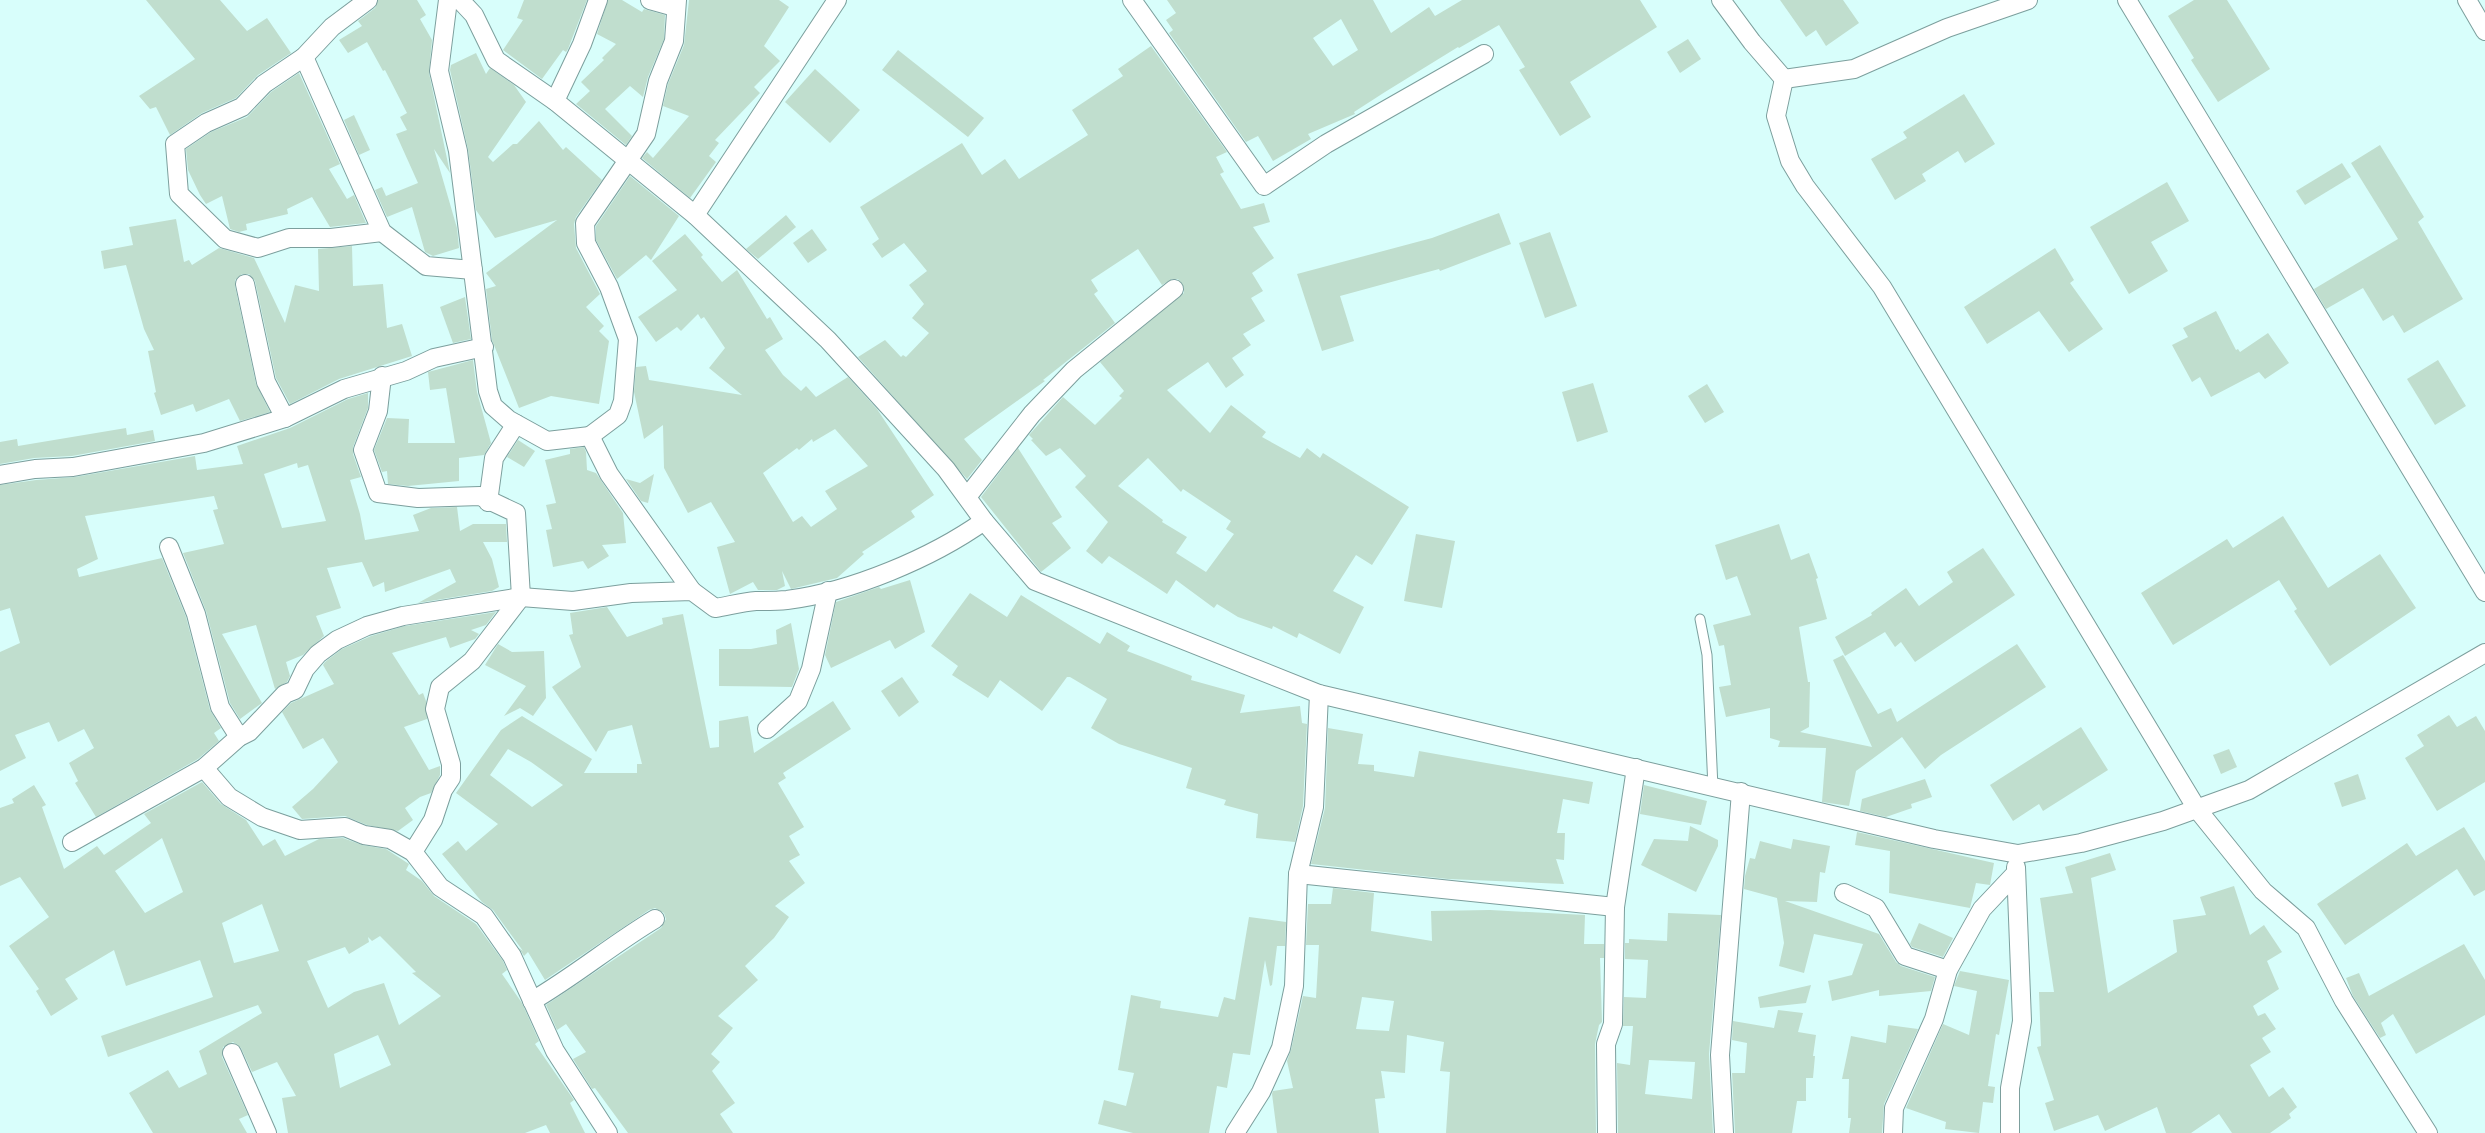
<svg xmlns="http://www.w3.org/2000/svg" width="2485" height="1133" viewBox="0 0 2485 1133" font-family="'Source Sans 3',sans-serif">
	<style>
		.building { fill: #c0dece; fill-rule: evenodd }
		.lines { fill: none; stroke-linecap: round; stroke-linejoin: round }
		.service-casing { stroke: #7c9f9d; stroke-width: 11 }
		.minor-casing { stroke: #7c9f9d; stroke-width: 20 }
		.service { stroke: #fff; stroke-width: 9 }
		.minor { stroke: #fff; stroke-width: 18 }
	</style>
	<rect width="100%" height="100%" fill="#d8fefb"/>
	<g class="building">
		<polygon points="146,0 220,0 247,31 267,18 291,53 258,75 236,98 202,113 170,135 156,107 150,109 139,96 195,59"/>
		<polygon points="378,0 417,0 426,15 420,19 432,40 429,73 450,173 434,149 457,228 459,248 433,256 425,252 412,207 387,217 375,190 382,187 386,196 418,183 396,134 407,130 400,117 407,113 385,70 383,71 367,42 348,53 339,40 362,26 358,21 375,8"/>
		<polygon points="524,0 587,0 568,49 566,52 563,50 542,79 503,50 523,20 517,18"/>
		<polygon points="608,0 622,0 642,12 644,9 665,15 664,39 648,77 643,97 630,86 605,109 632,136 626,145 576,104 590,91 581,82 604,60 602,58 616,44 597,34"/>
		<polygon points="689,0 779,0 789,7 764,46 780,61 754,87 760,93 715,140 719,143 709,156 716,162 690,198 642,158 647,152 653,158 689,116 663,106 668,84 684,45"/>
		<path d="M1167,0H1373L1391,33L1429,7L1435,16L1462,0H1640L1657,27L1570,82L1591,117L1560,136L1519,70L1525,67L1499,25L1459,48L1458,47L1385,92L1354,112L1355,114L1308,134L1311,139L1273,161L1258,136L1246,142L1169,33L1173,30L1166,20L1176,13ZM1341,19L1358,50L1333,66L1313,38Z"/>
		<polygon points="1780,0 1843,0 1859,23 1826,46 1816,30 1806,37"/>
		<polygon points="2194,0 2227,0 2270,69 2218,102 2191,60 2194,58 2168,16"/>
		<polygon points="1688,39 1701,59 1680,73 1667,52"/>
		<path d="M1151,46L1227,152L1216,157L1224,172L1220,174L1241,209L1264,203L1270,222L1253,227L1274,258L1252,273L1263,291L1251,298L1265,321L1243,334L1251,345L1232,358L1244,375L1226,388L1208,362L1167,390L1210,433L1231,405L1266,432L1262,437L1300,458L1307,448L1320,458L1323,453L1409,507L1372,565L1356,555L1333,591L1364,607L1340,654L1299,633L1297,638L1273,626L1272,629L1238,617L1217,604L1214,608L1176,580L1167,594L1109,556L1102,564L1086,551L1108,522L1075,487L1086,476L1060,448L1046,456L1031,440L1033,439L1029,435L1063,397L1095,425L1122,398L1119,396L1124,391L1100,362L1184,293V287L1178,279H1172L1162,285L1138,249L1091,280L1098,291L1094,294L1115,323L1043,380L1045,381L964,439L982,460L967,479L858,357L885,340L901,357L903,355L906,357L929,333L912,318L924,304L909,285L927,271L904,243L882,258L872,244L879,239L860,207L962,143L982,175L1005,159L1019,179L1088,135L1072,110L1123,76L1118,69ZM1148,458L1181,492L1183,489L1231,521L1226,529L1234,534L1206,572L1176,553L1187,537L1162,522L1163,520L1118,486Z"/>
		<polygon points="898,50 984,118 968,137 882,70"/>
		<polygon points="476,53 486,74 490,68 514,85 526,102 488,157 493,162 513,144 517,144 539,121 563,150 566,147 602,180 576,217 574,224 576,248 600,294 586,307 604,326 599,331 609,341 599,404 551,396 519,408 492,340 486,289 496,286 486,273 557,220 495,238 476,210 468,149 450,70 451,65"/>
		<polygon points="815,69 860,110 830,143 785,102"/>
		<polygon points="299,73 340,164 329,169 347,199 354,195 366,223 330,227 312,197 287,209 288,214 246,224 247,230 239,232 230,229 222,196 206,204 200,195 188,170 186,149 211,132 247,117 271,92"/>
		<polygon points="1964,94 1995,144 1965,163 1958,151 1922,174 1926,181 1895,200 1871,159 1907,138 1903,132"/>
		<polygon points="354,115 370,150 359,155 344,120"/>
		<polygon points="2380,145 2424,217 2418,222 2463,299 2404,333 2393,315 2383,321 2363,288 2326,309 2314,289 2398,239 2351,163"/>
		<polygon points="2342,163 2351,177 2305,205 2296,191"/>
		<polygon points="630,176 679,216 651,260 646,255 617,279 596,240 596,226"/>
		<polygon points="2167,182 2189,221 2151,242 2168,271 2129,294 2090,227"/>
		<polygon points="1499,213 1511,244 1440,271 1439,269 1340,296 1354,341 1322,351 1297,274 1432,238"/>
		<polygon points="786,215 796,227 758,259 746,249"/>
		<polygon points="176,219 184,262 189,260 192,265 219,248 254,258 285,323 295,285 319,291 318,249 352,246 353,286 383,284 387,328 402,324 412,356 339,379 290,404 276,378 255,281 249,274 242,274 235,280 235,286 256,384 270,412 240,421 229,399 196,412 193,404 161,415 154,393 156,392 148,351 154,350 144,329 126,265 104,269 101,251 133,245 129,227"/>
		<polygon points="812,229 827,250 808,263 793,243"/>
		<polygon points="1550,232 1577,306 1545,318 1519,243"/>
		<path d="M685,234L703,255L701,257L722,282L737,270L767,319L770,317L783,339L765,350L783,375L801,391L806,386L816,397L848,377L877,409L934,495L911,511L915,517L862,552L864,554L837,578L791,589L782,571L785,586L777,590H758L753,582L730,594L717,547L735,542L711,502L688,513L664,468L663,425L644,439L634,392L636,367L646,366L649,380L742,395L709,368L725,348L704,317L701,319L698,314L681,331L677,327L656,342L638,317L677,290L652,261ZM835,429L868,466L825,491L837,509L811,527L802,516L793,522L763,473L797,448L799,450L812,439L813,442Z"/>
		<polygon points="2055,248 2074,280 2070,283 2103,329 2069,352 2039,311 1987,344 1964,307"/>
		<polygon points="465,297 471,339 453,343 440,307"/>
		<polygon points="2216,311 2236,350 2238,349 2240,352 2268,333 2289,363 2265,379 2259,372 2211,397 2200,377 2192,382 2172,345 2188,337 2183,328"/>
		<polygon points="473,360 477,392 491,443 484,455 459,458 459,481 408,486 388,484 387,471 382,472 374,450 387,418 409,419 408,443 455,443 446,388 430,390 428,372"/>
		<polygon points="2438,360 2466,406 2435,425 2407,379"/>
		<polygon points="1593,383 1608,432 1577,442 1562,392"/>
		<polygon points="1707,384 1724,412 1705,423 1688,396"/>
		<path d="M368,393V408L353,447V454L361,477L350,480L360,514L365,540L419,531L413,515L431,508L457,507L460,531L473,524H506L507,542H483L492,559L499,587L492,591L418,603L456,582L450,569L385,592L384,582L373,587L362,562L327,568L341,608L316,616L324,636L303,655L286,662L290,676L287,682L275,689L256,625L222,634L262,703L240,719L230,703L206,611L183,553L224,544L213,510L218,509L214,496L85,516L98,559L77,569L79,577L162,558L186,617L210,710L221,728L214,733L219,741L198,759L96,817L75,783L78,781L69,763L94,748L84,729L58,742L49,722L15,735L26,758L0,771V652L20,643L10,608L0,611V485L36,480L75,477L195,456L197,470L243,464L237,446L290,428L348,399ZM297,463L298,468L308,465L326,521L282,528L264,474Z"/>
		<polygon points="126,428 127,435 153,430 155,441 72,456 34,458 0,464 0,442 17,439 18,446"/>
		<polygon points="518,440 535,451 524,467 507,457"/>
		<polygon points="584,447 586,452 587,470 596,473 623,513 626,543 602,545 609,556 588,569 583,561 553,567 546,530 552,529 546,505 556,503 545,460 570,454 570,449"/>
		<polygon points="1018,448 1062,517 1052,523 1071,548 1041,572 981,497"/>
		<polygon points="654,474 648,503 641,501 626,479 640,483"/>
		<polygon points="2283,516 2328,588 2380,554 2416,608 2330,666 2294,611 2297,609 2279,580 2173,645 2141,593 2227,539 2233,548"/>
		<polygon points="1779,524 1791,560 1809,553 1818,578 1816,579 1827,619 1799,627 1808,682 1810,682 1809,727 1800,732 1872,747 1833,660 1843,655 1878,714 1891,708 1897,722 2017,644 2046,687 1941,755 1925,769 1902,737 1856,771 1849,806 1822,802 1826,748 1778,747 1780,741 1770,738 1770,708 1726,717 1719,687 1731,685 1724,645 1719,646 1713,625 1751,615 1737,576 1726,580 1715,545"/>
		<polygon points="1416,534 1455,541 1442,608 1404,601"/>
		<polygon points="1983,548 2015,595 1915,662 1901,642 1895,647 1885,632 1845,656 1835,637 1872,615 1871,613 1906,588 1919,606 1953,582 1947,572"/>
		<polygon points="910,580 925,632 895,649 890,640 831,668 825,655 836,602 879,587 881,589"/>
		<polygon points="970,593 1007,617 1021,595 1100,644 1107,632 1130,646 1127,651 1192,676 1191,680 1245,695 1240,713 1300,706 1302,723 1307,724 1303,806 1295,842 1256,838 1258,814 1224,805 1226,800 1186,788 1192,768 1119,744 1091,728 1107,699 1070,677 1067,677 1042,711 1000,680 988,698 952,675 958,666 931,646"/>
		<path d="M607,607L627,637L663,624L662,618L683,614L710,748L719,747V721L748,716L754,753L833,701L851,729L783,773L786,778L778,783L804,827L789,836L800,855L789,861L805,883L775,906L789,917L774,938L745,966L758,980L718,1016L733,1028L711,1054L720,1062L712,1071L735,1103L720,1114L733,1133H628L595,1088L592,1089L573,1059L586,1052L566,1024L557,1030L546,1005L661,928L666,919L664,913L655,908L649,910L545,980L528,952L524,956L519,948L523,951L493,910L482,902L442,854L458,841L466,851L498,824L456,793L501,730L522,716L592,759L584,773H637V764H642L632,725L608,731L596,752L552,687L581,667L569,635L573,634L570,613ZM508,749L531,762L563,785L532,807L490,775Z"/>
		<polygon points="496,612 486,625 471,630 479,634 475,639 450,648 446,637 392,653 419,695 423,693 426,701 427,719 404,727 429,770 440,766 440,775 431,793 420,797 405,808 413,820 398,831 367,825 345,816 302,819 292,807 313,789 338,762 323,738 303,749 282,712 291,703 334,684 323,665 325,662 342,649 371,636 405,626"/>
		<polygon points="791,623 799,669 792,687 719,686 719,649 751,649 777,644 776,630"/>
		<polygon points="498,644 512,652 544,651 546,698 533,716 520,708 504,716 526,686 485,665"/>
		<polygon points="902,677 919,702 899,717 881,691"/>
		<polygon points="2449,715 2457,727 2476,716 2485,731 2485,782 2437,811 2405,758 2424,746 2417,735"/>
		<polygon points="2081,727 2108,770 2043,811 2039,804 2013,821 1990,785"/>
		<polygon points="1328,728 1363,734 1358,764 1374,765 1374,771 1414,777 1419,751 1593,782 1589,804 1563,799 1557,833 1565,833 1564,860 1556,859 1564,884 1448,879 1311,864 1325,808"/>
		<polygon points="2229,749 2237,767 2221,774 2213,755"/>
		<polygon points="2358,774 2366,799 2342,807 2334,783"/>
		<polygon points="1925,779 1932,797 1911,804 1912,808 1886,817 1860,811 1862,799"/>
		<path d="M202,782L221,804L246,820L263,846L275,839L285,856L319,839L343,838L362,845L386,849L409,864L406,870L422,881L434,896L476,924L503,961L507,970L502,974L522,1003L539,1041L535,1044L574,1100L570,1103L585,1133H550L546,1125L525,1133H288L282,1098L296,1096L277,1062L252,1072L241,1048L233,1042L223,1047L222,1057L248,1115L239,1119L247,1133H153L129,1093L168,1070L179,1088L207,1074L199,1051L262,1013L258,1005L108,1057L101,1036L213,997L200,960L126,986L114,950L65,979L78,999L51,1016L36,991L39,989L9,946L49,917L20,877L0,886V808L14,803L12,799L34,785L46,805L42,807L64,869L97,846L104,855L151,823L144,814ZM162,838L183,892L145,913L115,871ZM262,904L279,951L234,963L222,923ZM380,936L416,972L412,973L441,996L399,1025L384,983L354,992L328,1008L307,961L345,947L349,954L369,942L368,937L372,941ZM378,1035L391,1065L340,1088L334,1054Z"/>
		<polygon points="1644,785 1707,801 1701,825 1640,814"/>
		<polygon points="1690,826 1718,840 1718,846 1696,892 1641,865 1654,839 1688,841"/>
		<polygon points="2464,827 2485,861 2485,890 2474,896 2457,869 2345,945 2317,904 2407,843 2416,856"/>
		<polygon points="1857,832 1994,863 1990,885 1976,883 1970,908 1889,893 1890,851 1855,845"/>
		<polygon points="1793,839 1830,846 1825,873 1820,872 1817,902 1785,901 1879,934 1896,962 1901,966 1935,977 1931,991 1879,996 1879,990 1832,1001 1828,981 1852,975 1863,944 1814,934 1804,973 1779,966 1784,943 1777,898 1744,889 1745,876 1750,858 1755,859 1760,841 1791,849"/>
		<polygon points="2110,853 2116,870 2091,878 2108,993 2177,952 2173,920 2206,915 2200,897 2234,886 2250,935 2264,925 2282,952 2267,961 2279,989 2253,1006 2258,1016 2265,1013 2276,1029 2262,1038 2271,1052 2250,1065 2269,1097 2283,1087 2297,1107 2289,1114 2291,1118 2270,1133 2232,1133 2219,1114 2191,1133 2166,1133 2157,1107 2105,1131 2098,1115 2054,1131 2045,1103 2054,1100 2037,1047 2041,1046 2039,992 2054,992 2040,898 2073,893 2065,867"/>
		<path d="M1333,888L1374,893L1371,931L1432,941L1431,911L1490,910L1585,915L1584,944H1604V958H1600L1602,1022L1599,1025L1595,1044L1596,1133H1446L1450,1072L1440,1071L1444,1042L1407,1035L1405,1073L1381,1071L1385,1098L1375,1099L1379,1133H1277L1272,1094L1273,1091L1293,1088L1287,1061L1291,1050L1303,996L1316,998L1319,945H1306L1308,904H1331ZM1362,997L1394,1001L1389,1031L1356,1029Z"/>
		<path d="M1668,913L1721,915L1709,1054L1713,1133H1618L1617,1063L1630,1065L1633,1026H1623L1624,997L1646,998L1648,960L1625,959V943H1629V939L1667,941ZM1649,1060L1695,1062L1692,1099L1645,1094Z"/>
		<polygon points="1249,917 1286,922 1285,946 1277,946 1272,985 1270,986 1265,960 1250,1055 1233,1053 1227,1088 1217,1086 1209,1133 1133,1133 1098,1124 1104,1100 1126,1106 1134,1073 1118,1070 1131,995 1161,1001 1160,1008 1218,1017 1224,997 1235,1000"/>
		<polygon points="1919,923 1953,938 1943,957 1912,947 1910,944"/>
		<polygon points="2464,944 2485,980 2485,1015 2416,1054 2393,1014 2381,1023 2386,1035 2380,1038 2353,996 2346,978 2359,973 2369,996"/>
		<polygon points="1960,971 2009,980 1999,1035 1996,1034 1988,1086 1995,1087 1993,1103 1983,1102 1979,1133 1945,1129 1946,1122 1906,1108 1943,1024 1969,1035 1977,991 1954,986"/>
		<polygon points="1811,985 1806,1003 1760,1008 1758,997"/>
		<polygon points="1778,1010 1803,1013 1798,1032 1816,1035 1813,1056 1815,1056 1813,1078 1806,1078 1806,1101 1797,1101 1792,1133 1735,1133 1732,1073 1745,1073 1747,1043 1732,1040 1733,1021 1774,1028"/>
		<polygon points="1888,1025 1918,1029 1884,1104 1882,1133 1849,1133 1851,1118 1848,1118 1849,1079 1842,1079 1851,1036 1886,1043"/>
	</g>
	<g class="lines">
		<defs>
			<polyline id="service" points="1700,619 1707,655 1713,788"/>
			<g id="minor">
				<polyline points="368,0 332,27 304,57 264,84 242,107 206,123 175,144 179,194 225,239 258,248 289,238 331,238 382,232"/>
				<polyline points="448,0 439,71 458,151 488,391 493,406 509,420 547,441 590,436 609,474 692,591"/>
				<polyline points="460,0 474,15 496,60 555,101 695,215 828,340 946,469 984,521 1035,581 1319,694 1934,839 2018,854 2081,843 2163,821 2249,790 2485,653"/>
				<polyline points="650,0 675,7"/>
				<polyline points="1132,0 1264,186 1326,144 1484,54"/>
				<polyline points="1721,0 1752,42 1784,79"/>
				<polyline points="2127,0 2485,592"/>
				<polyline points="2467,0 2485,31"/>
				<polyline points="304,57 382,232 426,266 473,270"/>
				<polyline points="1784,79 1776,116 1790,161 1805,186 1882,287 2197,809 2263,891 2306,928 2344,1001 2428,1133"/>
				<polyline points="1784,79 1854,69 1947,28 2028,0"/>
				<polyline points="555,101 582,44 598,0"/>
				<polyline points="695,215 837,0"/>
				<polyline points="245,284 266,382 285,418"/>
				<polyline points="382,376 378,411 363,450 378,493 418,498 480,496 516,513 521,597 472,661 440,687 435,709 451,764 451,778 443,790 433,820 413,852"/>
				<polyline points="590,436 618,415 623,401 628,339 609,287 586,243 585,223 646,134 658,81 674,41 677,0"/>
				<polyline points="0,475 35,469 73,467 204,443 285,418 344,389 406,371 434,358 484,347"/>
				<polyline points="967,497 1032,414 1074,370 1174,289"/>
				<polyline points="488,502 494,458 516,424"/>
				<polyline points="169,547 196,614 220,707 239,737"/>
				<polyline points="767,729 798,701 811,669 828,591"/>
				<polyline points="204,768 229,797 262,817 300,830 345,827 364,835 390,839 413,852 440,887 484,916 512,956 555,1051 608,1133"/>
				<path d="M72,842L204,768L239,737L249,732L285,694L295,690L305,669L318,654L337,640L367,626L403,616L521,597L573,601L631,593L692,591L715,608C728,606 742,602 756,601C766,601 777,601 787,600C851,592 932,558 984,521"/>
				<polyline points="1298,874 1615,907"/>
				<polyline points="1844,893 1876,908 1905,956 1948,970"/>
				<path d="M532,1001C575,976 613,944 655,919"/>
				<polyline points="232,1053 267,1133"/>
				<polyline points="1235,1133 1261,1092 1281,1048 1294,986 1298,874 1314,807 1319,694"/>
				<polyline points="1607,1133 1606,1044 1613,1024 1615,907 1636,768"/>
				<polyline points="1724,1133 1720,1055 1741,792"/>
				<polyline points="1893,1133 1894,1108 1934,1019 1948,970 1982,909 2015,874"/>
				<polyline points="2010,1133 2010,1088 2022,1021 2016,867"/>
			</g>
		</defs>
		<use href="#service" class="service-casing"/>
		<use href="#minor" class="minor-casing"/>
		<use href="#service" class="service"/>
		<use href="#minor" class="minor"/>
	</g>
</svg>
